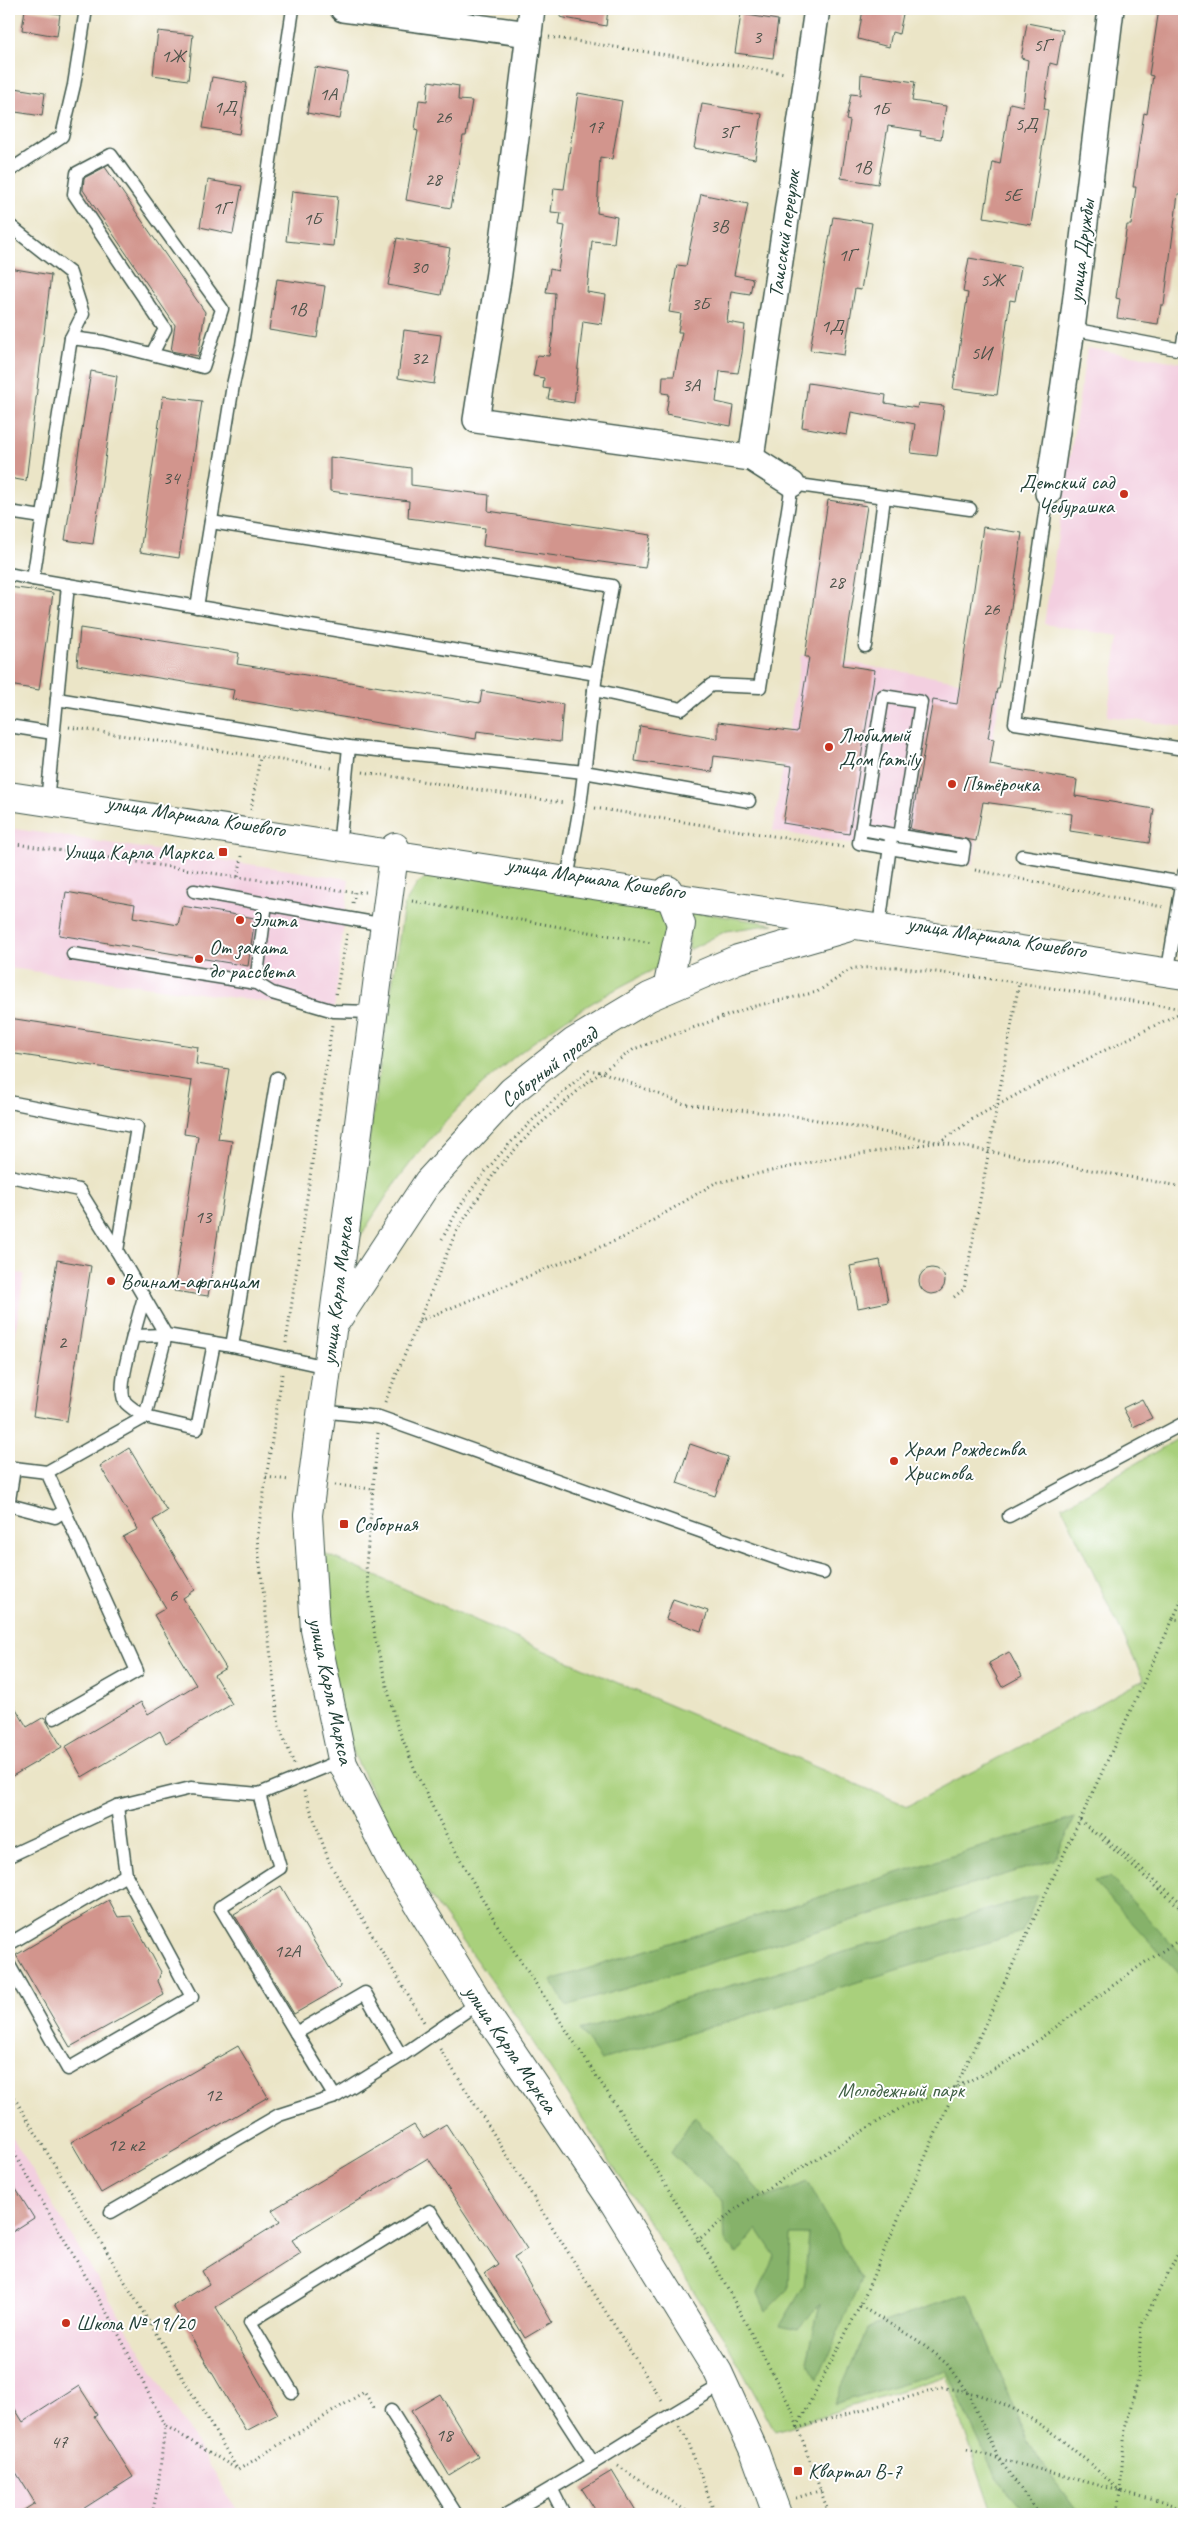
<svg xmlns="http://www.w3.org/2000/svg" width="1193" height="2523" viewBox="0 0 1193 2523" font-family="Caveat,sans-serif">
	<style>
		.built { fill: #f3cfe0 }
		.green { fill: #a9d07b; stroke: #648658 }
		.forest { fill: #86b26b; stroke: #527850 }
		.building { fill: #d2958d }
		.lines { fill: none; stroke-linecap: round; stroke-linejoin: round }
		.service-casing { stroke: #3e564a; stroke-width: 15 }
		.minor-casing { stroke: #3e564a; stroke-width: 28 }
		.tertiary-casing { stroke: #3e564a; stroke-width: 30 }
		.path { stroke: #3e564a; stroke-width: 3; stroke-dasharray: 1 4; stroke-linecap: butt }
		.service { stroke: #fff; stroke-width: 12 }
		.minor { stroke: #fff; stroke-width: 25 }
		.tertiary { stroke: #fff; stroke-width: 28 }
		.poi-dot { fill: #c8321e; stroke: #fff; stroke-width: 2 }
		.labels { text-anchor: middle; stroke-width: 4; stroke-linejoin: round; paint-order: stroke }
		.number-label { font-size: 19px; fill: #4c534a }
		.street-label { font-size: 21px; fill: #1f3d34; stroke: #fff }
		.poi-label { font-size: 21px; fill: #1f3d34; stroke: #fff; text-anchor: start }
		.park-label { font-size: 21px; fill: #426246; stroke: #fff }
	</style>
	<rect width="100%" height="100%" fill="#fff"/>
	<filter id="ink" filterUnits="userSpaceOnUse"><feTurbulence type="fractalNoise" baseFrequency=".02" numOctaves="2"/><feDisplacementMap in="SourceGraphic" scale="10" xChannelSelector="R" yChannelSelector="G"/><feConvolveMatrix kernelMatrix="1 2 1 2 8 2 1 2 1" color-interpolation-filters="sRGB"/></filter>
	<filter id="wash" filterUnits="userSpaceOnUse"><feTurbulence type="fractalNoise" baseFrequency=".0096" numOctaves="4" result="noise"/><feDisplacementMap in="SourceGraphic" scale="20" xChannelSelector="R" yChannelSelector="G"/><feGaussianBlur stdDeviation="1.12" result="paint"/><feColorMatrix in="noise" values="0 0 0 0 0 0 0 0 0 0 0 0 0 0 0 0 0 1.4 0 .05"/><feComposite in="paint" operator="in"/></filter>
	<g filter="url(#wash)">
		<rect width="100%" height="100%" fill="#ebe5c7"/>
		<g class="built">
			<polygon points="1087,348 1184,363 1184,727 1107,716 1119,636 1044,624"/>
			<polygon points="801,655 1001,688 973,864 773,831"/>
			<polygon points="9,828 349,879 334,1011 9,968"/>
			<polygon points="9,1272 24,1274 9,1377"/>
			<polygon points="9,2132 239,2514 9,2514"/>
		</g>
		<g class="green">
			<path d="M438,872L644,901L664,916L667,940L659,967C551,1019 471,1082 399,1178C383,1200 369,1224 353,1247L404,905L418,883Z"/>
			<polygon points="689,911 774,924 726,931 689,950"/>
			<polygon points="1184,1435 1184,2514 995,2514 992,2512 946,2376 775,2431 724,2338 518,2019 424,1887 382,1813 355,1757 332,1686 321,1552 636,1691 908,1806 1144,1680 1062,1507"/>
		</g>
		<g class="forest">
			<polygon points="1075,1818 1054,1860 566,2006 551,1980"/>
			<polygon points="1110,1877 1184,1958 1184,1979 1094,1881"/>
			<polygon points="1038,1895 1022,1932 601,2060 580,2030"/>
			<polygon points="694,2116 765,2198 808,2182 861,2279 818,2379 807,2361 820,2303 798,2330 780,2326 804,2286 809,2235 790,2235 788,2289 766,2311 758,2293 775,2256 757,2229 737,2254 725,2240 723,2201 671,2153"/>
			<polygon points="968,2293 1020,2422 1037,2457 1079,2514 1027,2514 996,2478 946,2370 834,2404 868,2328"/>
		</g>
		<g id="blocks">
			<g class="building">
				<polygon points="25,9 60,14 57,36 22,30"/>
				<polygon points="561,9 608,9 606,26 560,17"/>
				<polygon points="863,9 904,9 899,34 892,32 889,47 858,39"/>
				<polygon points="1159,9 1184,9 1184,172 1181,194 1178,194 1164,305 1161,305 1158,324 1117,318 1120,299 1116,298 1127,225 1131,225 1136,187 1133,187 1144,113 1147,114 1153,76 1149,75"/>
				<polygon points="741,14 778,20 773,58 735,53"/>
				<polygon points="1027,23 1063,30 1057,65 1050,63 1044,109 1048,110 1031,225 984,217 993,162 1000,164 1010,103 1023,106 1028,60 1021,58"/>
				<polygon points="158,31 193,35 188,80 153,75"/>
				<polygon points="315,67 348,73 340,119 307,113"/>
				<polygon points="861,74 915,82 912,101 946,106 941,139 920,136 921,131 888,126 878,184 841,178 850,121 846,120 851,94 860,95"/>
				<polygon points="212,77 247,83 239,134 203,128"/>
				<polygon points="429,81 459,86 458,100 472,101 466,136 463,136 451,208 406,200 418,131 415,130 419,100 427,101"/>
				<polygon points="9,87 45,93 42,116 9,111"/>
				<polygon points="578,93 622,101 612,159 600,157 597,213 617,217 614,243 592,241 587,292 606,295 602,324 583,321 574,403 548,399 550,389 543,388 544,378 533,376 537,355 549,356 553,332 555,293 546,292 550,269 558,271 565,226 559,225 561,213 551,212 554,188 564,189"/>
				<polygon points="702,104 762,114 755,159 694,148"/>
				<polygon points="105,167 205,312 198,356 171,351 175,325 83,190 84,178"/>
				<polygon points="208,180 242,186 233,234 200,227"/>
				<polygon points="292,191 338,196 333,246 286,241"/>
				<polygon points="701,194 748,204 734,275 753,279 750,294 731,291 727,322 745,325 742,353 738,373 720,371 716,402 734,406 731,426 666,414 669,394 662,393 663,376 674,376 682,332 678,332 681,314 669,312 677,265 686,266"/>
				<polygon points="833,217 872,223 861,290 855,289 844,355 810,350"/>
				<polygon points="397,238 450,248 441,295 388,285"/>
				<polygon points="969,258 1021,267 1015,301 1010,300 997,395 953,389 968,293 963,292"/>
				<polygon points="9,268 51,275 26,481 9,478"/>
				<polygon points="277,279 325,286 317,338 269,330"/>
				<polygon points="404,330 441,335 434,384 398,378"/>
				<polygon points="91,371 117,376 93,544 65,540"/>
				<polygon points="808,383 886,395 885,403 917,408 918,403 944,406 937,456 911,453 915,424 851,412 847,435 802,427"/>
				<polygon points="163,396 202,401 179,558 140,552"/>
				<polygon points="330,457 411,468 411,485 489,495 488,511 651,535 645,568 483,546 485,528 408,518 409,501 330,491"/>
				<polygon points="828,500 867,506 843,665 875,670 849,834 783,823 792,766 714,756 712,772 635,761 640,726 718,739 718,722 797,732 809,657 805,657"/>
				<polygon points="983,527 1022,533 999,689 997,689 988,738 994,739 990,765 1077,780 1075,796 1154,809 1149,843 1070,831 1072,814 983,802 976,841 910,829 933,700 957,704"/>
				<polygon points="9,587 53,593 39,690 9,685"/>
				<polygon points="80,628 239,653 237,664 480,703 482,691 563,704 560,742 477,731 476,739 232,699 234,690 77,665"/>
				<polygon points="66,892 135,904 133,917 178,925 182,906 255,918 248,966 59,935"/>
				<polygon points="9,1018 198,1047 196,1064 229,1069 218,1139 232,1141 208,1296 174,1291 198,1136 184,1134 192,1081 9,1053"/>
				<polygon points="57,1260 91,1266 67,1421 33,1416"/>
				<polygon points="880,1260 888,1302 858,1308 850,1266"/>
				<circle cx="932" cy="1281" r="13"/>
				<polygon points="1142,1399 1152,1418 1133,1427 1123,1408"/>
				<polygon points="690,1444 728,1457 715,1496 677,1483"/>
				<polygon points="129,1448 167,1511 153,1520 195,1590 183,1598 226,1668 214,1675 232,1704 166,1743 160,1731 82,1777 65,1747 141,1702 148,1714 196,1685 154,1615 166,1608 123,1537 138,1529 100,1466"/>
				<polygon points="673,1599 708,1611 701,1631 666,1619"/>
				<polygon points="1009,1652 1022,1676 1002,1687 989,1663"/>
				<polygon points="9,1697 27,1727 44,1717 62,1747 9,1778"/>
				<polygon points="281,1886 341,1987 294,2014 234,1914"/>
				<polygon points="109,1900 118,1917 131,1916 161,1972 158,1981 164,1995 70,2047 16,1955"/>
				<polygon points="238,2046 268,2097 101,2193 71,2142"/>
				<polygon points="446,2124 527,2249 514,2257 552,2322 525,2338 485,2273 498,2264 428,2158 292,2240 301,2253 216,2307 278,2414 246,2431 173,2306 209,2284 202,2271 280,2222 272,2210 414,2125 423,2138"/>
				<polygon points="9,2178 34,2218 9,2234"/>
				<polygon points="79,2386 97,2414 94,2416 133,2477 75,2514 18,2514 35,2503 9,2461 9,2399 23,2422"/>
				<polygon points="440,2394 478,2457 449,2475 411,2411"/>
				<polygon points="612,2471 638,2514 598,2514 582,2489"/>
			</g>
		</g>
	</g>
	<g filter="url(#ink)">
		<use href="#blocks" fill-opacity="0" stroke="#3e564a" stroke-width="1"/>
		<g class="lines">
			<defs>
				<g id="service">
					<polyline points="9,171 62,136 74,85 86,9"/>
					<polyline points="9,225 70,273 83,314 71,338 33,579 68,585"/>
					<polyline points="1072,329 1182,350"/>
					<polyline points="1184,337 1182,350 1184,350"/>
					<polyline points="71,338 103,342 203,367 222,309 111,155 77,173 74,194 165,329 152,354"/>
					<polyline points="1048,493 1015,723 1184,749"/>
					<polyline points="9,512 42,517"/>
					<polyline points="211,522 612,586 596,674"/>
					<polyline points="9,574 33,579"/>
					<polyline points="197,607 233,385 242,345 293,9"/>
					<polyline points="865,646 884,498"/>
					<polyline points="594,690 682,709 711,685 760,687 792,484 970,509"/>
					<polygon points="883,696 921,702 900,836 964,846 962,860 859,843"/>
					<polyline points="57,699 349,747"/>
					<polyline points="9,726 53,733"/>
					<polyline points="47,802 68,585 596,674 580,806 568,874"/>
					<polyline points="862,829 900,836"/>
					<polyline points="340,838 349,747 584,772 749,801"/>
					<polyline points="1022,856 1183,883"/>
					<polyline points="194,891 385,925"/>
					<polyline points="880,919 891,839"/>
					<polyline points="73,954 256,983 272,993 334,1011 373,1012"/>
					<polyline points="1169,963 1184,873"/>
					<polyline points="256,983 266,903"/>
					<polyline points="9,1102 137,1127 117,1251 166,1335 232,1346 327,1367"/>
					<polyline points="9,1176 79,1190 117,1251"/>
					<polyline points="133,1336 144,1297"/>
					<polyline points="232,1346 277,1078"/>
					<polyline points="319,1411 379,1417 804,1568 823,1573"/>
					<polyline points="9,1500 14,1468 47,1472"/>
					<polyline points="9,1505 55,1517 64,1511"/>
					<polyline points="1009,1516 1184,1423"/>
					<path d="M54,1718L137,1671L47,1472L145,1417C139,1413 131,1408 126,1403C116,1392 130,1350 133,1336L166,1335L145,1417L197,1429L214,1343"/>
					<polyline points="259,1794 280,1868 220,1907 296,2033 365,1993 401,2056 472,2007"/>
					<polyline points="9,1856 117,1806 191,1788 259,1794 335,1763"/>
					<polyline points="9,1944 126,1875"/>
					<polyline points="9,1965 68,2069 192,1997 126,1875 117,1806"/>
					<polyline points="296,2033 335,2097 401,2056"/>
					<polyline points="111,2212 279,2115 335,2097"/>
					<polyline points="292,2392 250,2322 430,2211 593,2463"/>
					<polyline points="391,2411 456,2514"/>
					<polyline points="552,2490 564,2514"/>
					<path d="M507,2514C578,2475 644,2429 715,2389"/>
				</g>
				<g id="minor">
					<polyline points="343,9 529,34"/>
					<polyline points="532,9 499,273 476,420 751,458 792,484"/>
					<polyline points="751,458 817,9"/>
					<polyline points="1048,493 1072,329 1111,9"/>
				</g>
				<g id="tertiary">
					<polyline points="9,796 1184,975"/>
					<polyline points="395,847 308,1515 315,1630 343,1764 390,1858 479,2003 614,2203 718,2372 755,2453 777,2514"/>
					<polyline points="667,989 681,924 668,890"/>
					<polyline points="337,1320 428,1182 512,1091 574,1042 649,997 738,959 846,928"/>
				</g>
			</defs>
			<use href="#service" class="service-casing"/>
			<use href="#minor" class="minor-casing"/>
			<use href="#tertiary" class="tertiary-casing"/>
			<g class="path">
				<polyline points="549,37 785,73"/>
				<polyline points="69,727 332,768"/>
				<polyline points="363,772 564,803"/>
				<polyline points="595,808 843,847"/>
				<polyline points="251,810 260,757"/>
				<polyline points="9,843 238,877"/>
				<polyline points="242,856 238,877 355,892"/>
				<polyline points="975,870 1163,907"/>
				<polyline points="412,901 652,943"/>
				<polyline points="353,903 355,892 365,892"/>
				<polyline points="336,994 347,934"/>
				<path d="M442,1239C450,1225 457,1210 467,1196C501,1148 544,1107 589,1070L602,1072L684,1104L795,1116L1184,1187"/>
				<polyline points="954,1297 964,1289 1019,983"/>
				<polyline points="419,1321 627,1236 715,1183 827,1159 940,1142 976,1117 1027,1089 1184,1011"/>
				<polyline points="286,1343 332,1025"/>
				<polyline points="282,1374 257,1538 279,1726 294,1764"/>
				<polyline points="385,1402 456,1232 497,1169 532,1131 589,1081 634,1049 751,1007 817,992 853,968 896,967 1007,981 1184,1009"/>
				<polyline points="378,1433 366,1566 375,1638 396,1723 418,1777 446,1834 499,1928 636,2136 718,2271 791,2408 829,2514"/>
				<polyline points="266,1477 289,1480"/>
				<polyline points="335,1485 372,1489"/>
				<polyline points="1184,1595 1173,1619 1184,1620"/>
				<polyline points="304,1791 330,1864 424,2022"/>
				<polyline points="1080,1820 1184,1911"/>
				<polyline points="1101,1834 1184,1905"/>
				<polyline points="440,2049 662,2401"/>
				<polyline points="9,2089 238,2470 364,2392 375,2409"/>
				<polyline points="9,2144 115,2327 165,2426 158,2487 152,2514"/>
				<polyline points="697,2241 746,2201 906,2105 956,2087 1005,2064 1144,1963 1184,1937"/>
				<polyline points="860,2306 917,2340 947,2364 967,2392 999,2459 1039,2514"/>
				<polyline points="166,2426 237,2469"/>
				<polyline points="679,2427 688,2441 715,2514"/>
				<polyline points="797,2427 860,2306 956,2087 1173,1619"/>
				<path d="M797,2428L942,2388C1015,2394 1069,2444 1120,2491L1117,2514"/>
				<polyline points="967,2450 1184,2508"/>
				<polyline points="618,2466 691,2514"/>
				<polyline points="1120,2491 1125,2429 1138,2379 1141,2326 1184,2242"/>
				<polyline points="796,2498 822,2490"/>
			</g>
			<use href="#service" class="service"/>
			<use href="#minor" class="minor"/>
			<use href="#tertiary" class="tertiary"/>
		</g>
	</g>
	<g class="poi-dot">
		<circle cx="1124" cy="494" r="5"/>
		<circle cx="829" cy="747" r="5"/>
		<circle cx="952" cy="784" r="5"/>
		<rect x="218" y="847" width="10" height="10" rx="2.5"/>
		<circle cx="240" cy="920" r="5"/>
		<circle cx="199" cy="959" r="5"/>
		<circle cx="111" cy="1281" r="5"/>
		<circle cx="894" cy="1461" r="5"/>
		<rect x="339" y="1519" width="10" height="10" rx="2.5"/>
		<circle cx="66" cy="2323" r="5"/>
		<rect x="793" y="2466" width="10" height="10" rx="2.5"/>
	</g>
	<g class="labels">
		<g class="number-label">
			<text x="757" y="43">3</text>
			<text x="1042" y="51">5Г</text>
			<text x="173" y="62">1Ж</text>
			<text x="328" y="100">1А</text>
			<text x="225" y="113">1Д</text>
			<text x="880" y="115">1Б</text>
			<text x="443" y="123">26</text>
			<text x="1026" y="130">5Д</text>
			<text x="595" y="133">17</text>
			<text x="728" y="138">3Г</text>
			<text x="862" y="173">1В</text>
			<text x="433" y="185">28</text>
			<text x="1012" y="201">5Е</text>
			<text x="221" y="214">1Г</text>
			<text x="312" y="225">1Б</text>
			<text x="719" y="232">3В</text>
			<text x="847" y="261">1Г</text>
			<text x="419" y="273">30</text>
			<text x="992" y="286">5Ж</text>
			<text x="700" y="310">3Б</text>
			<text x="297" y="315">1В</text>
			<text x="832" y="332">1Д</text>
			<text x="981" y="359">5И</text>
			<text x="419" y="364">32</text>
			<text x="691" y="391">3А</text>
			<text x="171" y="484">34</text>
			<text x="836" y="588">28</text>
			<text x="991" y="615">26</text>
			<text x="203" y="1223">13</text>
			<text x="62" y="1348">2</text>
			<text x="173" y="1601">6</text>
			<text x="287" y="1957">12А</text>
			<text x="213" y="2101">12</text>
			<text x="126" y="2151">12 к2</text>
			<text x="444" y="2441">18</text>
			<text x="59" y="2448">47</text>
		</g>
		<g class="street-label">
			<text transform="translate(784 234) rotate(-82)" y="7">Таисский переулок</text>
			<text transform="translate(1081 251) rotate(-83)" y="7">улица Дружбы</text>
			<text transform="translate(196 816) rotate(9)" y="7">улица Маршала Кошевого</text>
			<text transform="translate(596 878) rotate(9)" y="7">улица Маршала Кошевого</text>
			<text transform="translate(997 937) rotate(9)" y="7">улица Маршала Кошевого</text>
			<text transform="translate(549 1067) rotate(-38)" y="7">Соборный проезд</text>
			<text transform="translate(337 1291) rotate(-83)" y="7">улица Карла Маркса</text>
			<text transform="translate(331 1691) rotate(78)" y="7">улица Карла Маркса</text>
			<text transform="translate(511 2049) rotate(56)" y="7">улица Карла Маркса</text>
		</g>
		<g class="poi-label">
			<text x="1114" y="489" text-anchor="end">Детский сад<tspan x="1114" dy="24">Чебурашка</tspan></text>
			<text x="839" y="742">Любимый<tspan x="839" dy="24">Дом family</tspan></text>
			<text x="962" y="791">Пятёрочка</text>
			<text x="213" y="859" text-anchor="end">Улица Карла Маркса</text>
			<text x="250" y="927">Элита</text>
			<text x="209" y="954">От заката<tspan x="209" dy="24">до рассвета</tspan></text>
			<text x="121" y="1288">Воинам-афганцам</text>
			<text x="904" y="1456">Храм Рождества<tspan x="904" dy="24">Христова</tspan></text>
			<text x="354" y="1531">Соборная</text>
			<text x="76" y="2330">Школа № 19/20</text>
			<text x="808" y="2478">Квартал В-7</text>
		</g>
		<g class="park-label">
			<text x="901" y="2097">Молодежный парк</text>
		</g>
	</g>
	<rect width="1193" height="2523" fill="none" stroke="#fff" stroke-width="30"/>
</svg>
